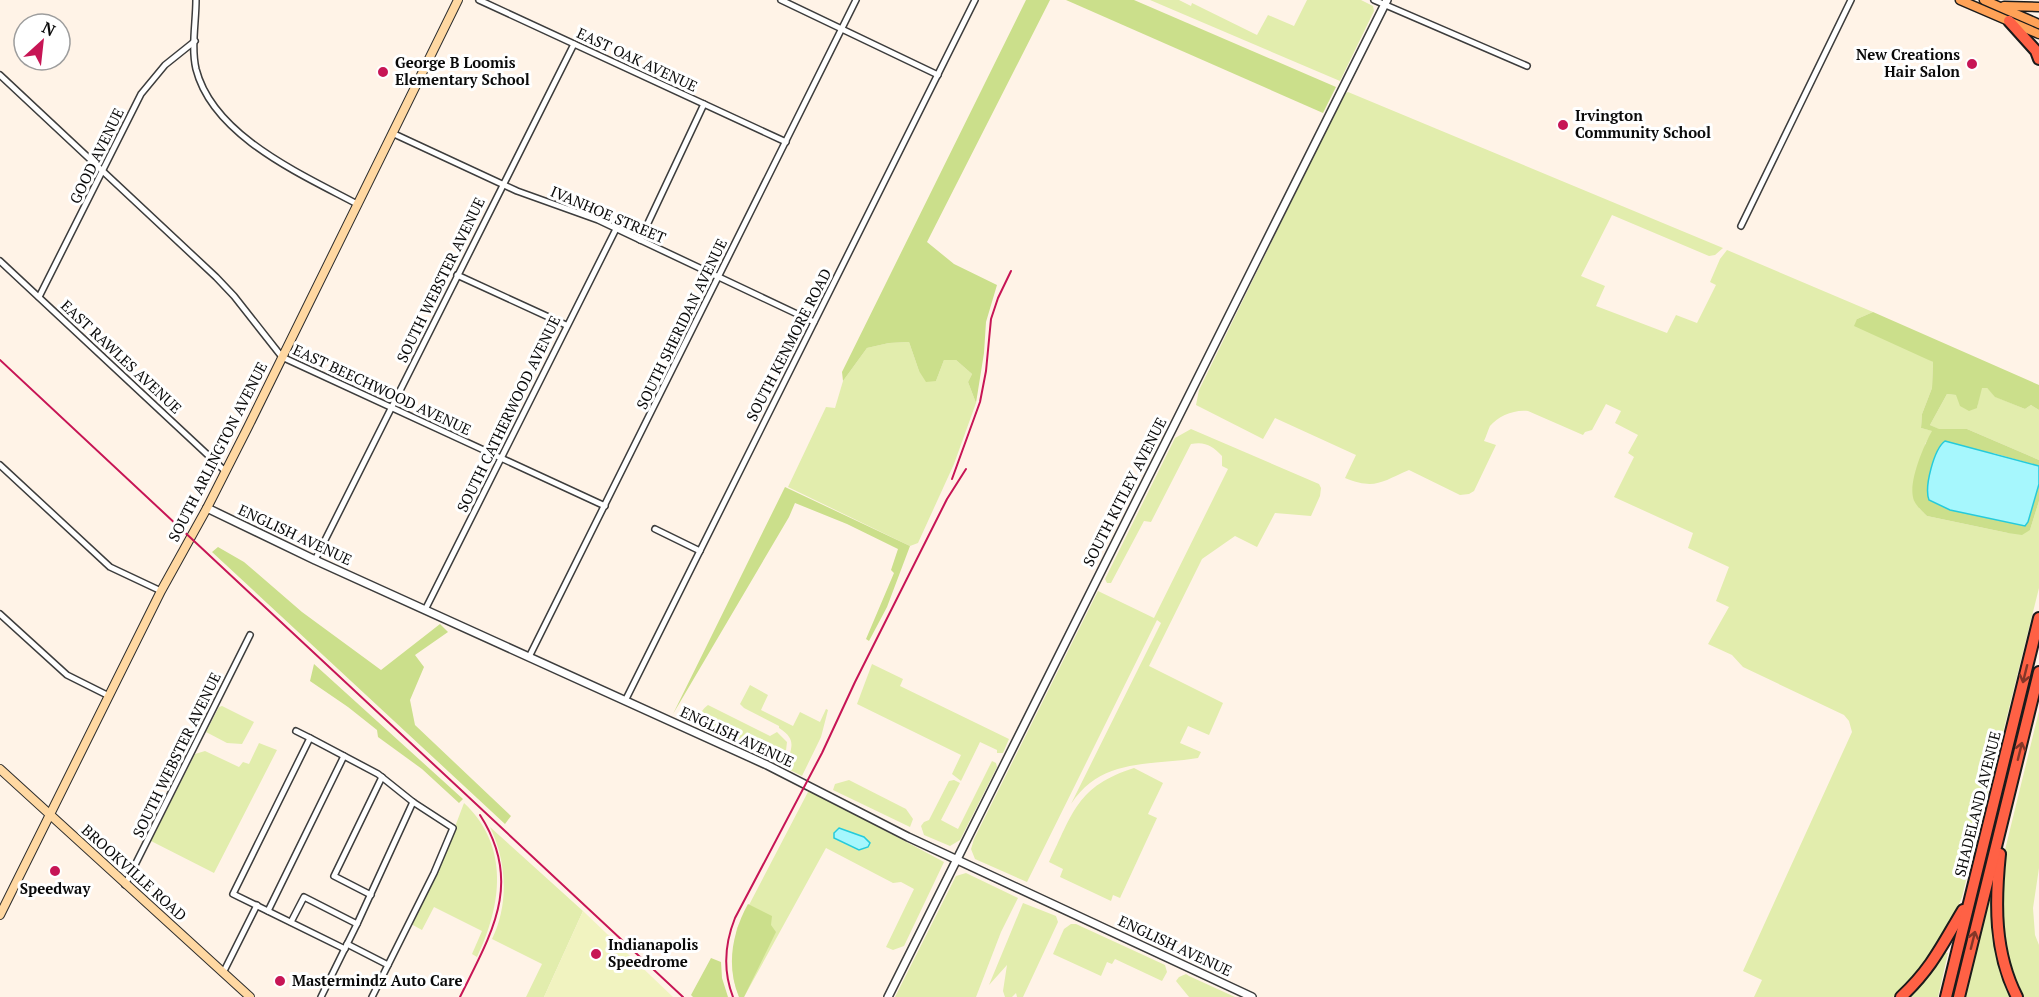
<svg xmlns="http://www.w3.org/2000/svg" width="2039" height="997" viewBox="0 0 2039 997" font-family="'PT Serif',serif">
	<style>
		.green { fill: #e2edad }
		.forest { fill: #cbdf8b }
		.pitch { fill: #f1f3c0 }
		.water { fill: #a6f7fd; stroke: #25cbdb; stroke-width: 1.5 }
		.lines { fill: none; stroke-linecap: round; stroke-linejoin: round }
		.minor-casing { stroke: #3d3d3d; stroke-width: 8 }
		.tertiary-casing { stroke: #3d3d3d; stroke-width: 10 }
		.secondary-casing { stroke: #2c2c2c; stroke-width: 10 }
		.primary-casing { stroke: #1b1b1b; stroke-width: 11 }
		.motorway-casing { stroke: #1b1b1b; stroke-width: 14 }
		.minor { stroke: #fff; stroke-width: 5 }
		.tertiary { stroke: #fff; stroke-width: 7 }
		.secondary { stroke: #ffd8a2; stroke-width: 8 }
		.primary { stroke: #ffa257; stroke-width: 8 }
		.motorway { stroke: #ff6145; stroke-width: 10 }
		.rail { stroke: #c71555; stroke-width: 2 }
		.oneway { stroke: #843628 }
		.poi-dot { fill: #c71555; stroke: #fff; stroke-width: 2 }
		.labels { text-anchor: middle; stroke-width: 6; stroke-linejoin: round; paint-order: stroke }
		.poi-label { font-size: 15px; font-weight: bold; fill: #0a0a0a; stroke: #fff; text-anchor: start }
		.street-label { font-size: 15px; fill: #0a0a0a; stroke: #fff }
	</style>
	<rect width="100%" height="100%" fill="#fff3e7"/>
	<g class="green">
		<polygon points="1150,0 1179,0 1191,6 1192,3 1257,35 1268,15 1294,26 1307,0 1361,0 1373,6 1374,11 1340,81"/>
		<path d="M1348,92L1723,248L1715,255L1709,256L1612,215L1581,276L1605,286L1596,306L1667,333L1676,315L1697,323L1716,285L1710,282L1720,259L1727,250L1873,312L1857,319L1933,362L1932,388L1922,414L1921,428L1933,431L1925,444L1919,508L1927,516L2008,533L2030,530L2039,501V588L1962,897C1948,933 1925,974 1893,997H1754L1762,980L1743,971L1852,732L1849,721L1844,715L1743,667L1732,655L1708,644L1729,607L1716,601L1729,567L1688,548L1693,533L1614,497L1634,457L1628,453L1638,435L1615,423L1621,411L1606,404L1592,430L1585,432L1583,435L1528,411C1515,409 1498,416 1490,426C1488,430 1486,437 1484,441L1496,445L1474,491L1469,494L1460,495L1409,470C1381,482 1375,490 1345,478L1356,455L1275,418L1263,439L1196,405L1199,390L1344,94Z"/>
		<polygon points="909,342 919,371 936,381 944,360 956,360 972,374 968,382 976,403 954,464 918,543 910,546 788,487 826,407 835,408 843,381 867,348 889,343"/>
		<polygon points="1981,388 1987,388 1996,397 2025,409 2031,405 2039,410 2039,460 1967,429 1938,429 1930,425 1947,394 1957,395 1977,408"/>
		<path d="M1191,429L1319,484L1321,488L1320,496L1311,516L1275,513L1257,547L1235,536L1202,559L1149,666L1223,703L1209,735L1188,726L1180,743L1201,752L1198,758C1150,766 1102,757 1071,804L1161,623L1157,620L1027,882L975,859L971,849L974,839L1098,591L1154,618L1228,469L1222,466V456C1213,446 1205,441 1191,444L1151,522L1144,521L1111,583H1107L1105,579L1175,438Z"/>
		<polygon points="872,664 903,679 900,686 1009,739 1003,753 997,753 997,750 980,742 961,781 952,774 961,755 857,704"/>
		<path d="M750,685L768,695L761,710L793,726L800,712L820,722L826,709L828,710L821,737L802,776L788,769C787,750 801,742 779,728V726L744,708L740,704Z"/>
		<path d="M708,705L770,736L777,732L787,742L785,759L779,763L701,726C697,718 701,710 708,705Z"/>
		<polygon points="222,706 254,722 242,744 227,743 206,732 219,707"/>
		<polygon points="2039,711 2039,868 2033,908 2035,935 2039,945 2039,997 2022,997 2011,972 2001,926 2004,854"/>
		<polygon points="259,743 277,750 214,873 151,841 195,754 205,751 239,767 243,762 249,764"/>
		<polygon points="992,761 996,763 997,767 960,840 950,846 924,835 921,826 924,822 929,820 949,781 954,780 960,783 941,820 958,829"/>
		<path d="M1134,768L1163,783L1148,814L1157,818L1120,898L1113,895L1111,901L1060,877L1063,869L1049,862C1073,813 1077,786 1134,768Z"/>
		<polygon points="849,780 906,809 913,819 910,827 833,790 835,784"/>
		<polygon points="809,790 944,862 904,946 893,950 886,947 914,889 901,882 893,883 826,848 744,997 739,997 734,981 732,962 737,928"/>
		<path d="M464,803C510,846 502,905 477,957L472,954L482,931L434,907L422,930L411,924L439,869Z"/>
		<path d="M490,827L583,911L544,997H526L542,964L492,939C509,904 507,862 490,827Z"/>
		<polygon points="966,873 1018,898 1001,932 976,997 895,997 956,876"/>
		<polygon points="1988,893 1993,894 2013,997 1965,997 1984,921 1981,920"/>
		<polygon points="1023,903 1056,916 1058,922 1023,997 1017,997 1016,993 1012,997 1005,997 1003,991 1007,965 989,985"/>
		<polygon points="1071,924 1076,924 1165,965 1167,972 1162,981 1115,959 1112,964 1107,962 1101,976 1053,954 1064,929"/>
		<polygon points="1944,952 1948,953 1938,997 1905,997"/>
		<polygon points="1186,974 1189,976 1235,997 1189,997 1176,981 1179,977"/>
	</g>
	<g class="forest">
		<polygon points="1026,0 1050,0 927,242 954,264 997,285 986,322 984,353 976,403 968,382 972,374 956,360 944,360 936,381 926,382 919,371 909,342 889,343 867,348 843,381 842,372"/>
		<polygon points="1066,0 1134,0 1336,87 1323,113"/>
		<path d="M1873,312L2039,385V410L2031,405L2025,409L1995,397L1987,388H1982L1977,408L1969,411L1960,406L1956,395L1947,394L1930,425L1939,429H1967L2039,460V466L1993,453L1950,510L2025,526L2028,522L2039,484V501L2030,530L2022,535L2008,533L1927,516C1922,511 1914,504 1913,497C1909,480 1924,445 1932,431L1921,428L1922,414L1932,388L1933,362L1854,326L1857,319Z"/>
		<polygon points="785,487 910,546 887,607 869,641 866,639 894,573 891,570 898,549 847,524 795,503 789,517 673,714"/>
		<polygon points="218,547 244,562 302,612 381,670 440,624 448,632 415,655 424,667 410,700 415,725 511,816 505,824 212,552"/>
		<polygon points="314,664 463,799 459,803 422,769 378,737 377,730 348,707 310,681"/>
		<path d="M748,904L772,916L771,925L776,932L744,997H739C726,966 732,933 748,904Z"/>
		<polygon points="711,958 721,962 722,978 728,997 693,997 691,995"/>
	</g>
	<polygon class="pitch" points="583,911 673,997 544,997"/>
	<g class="water">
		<path d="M1945,441L2039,466V484L2028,522L2025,526L1950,510L1929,500C1924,487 1934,449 1945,441Z"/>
		<polygon points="839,828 864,837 870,843 868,847 859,850 834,838 834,833"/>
	</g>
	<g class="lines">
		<defs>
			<g id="minor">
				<path d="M196,0C196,22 191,47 196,69C213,136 301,174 357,204"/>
				<polyline points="479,0 786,142"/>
				<polyline points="781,0 938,75"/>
				<polyline points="1374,0 1527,66"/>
				<polyline points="0,75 216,277 234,296 282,357 605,506"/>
				<polyline points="392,133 517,191 598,220 814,322"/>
				<polyline points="1741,226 1851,0"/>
				<polyline points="640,240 704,104"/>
				<polyline points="0,261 225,471"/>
				<polyline points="457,275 566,325"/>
				<polyline points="39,297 141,94 165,65 195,41"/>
				<polyline points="0,465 110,567 161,591"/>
				<polyline points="655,529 700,551"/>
				<polyline points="315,560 574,44"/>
				<polyline points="425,610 616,229"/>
				<polyline points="0,614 67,675 109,696"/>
				<polyline points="529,657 856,0"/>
				<polyline points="625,701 975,0"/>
				<polyline points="296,731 310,738"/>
				<polyline points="125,885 250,635"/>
				<polyline points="371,895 334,876 382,777"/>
				<polyline points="268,911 344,756"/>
				<polyline points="291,922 304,897 357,924"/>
				<polyline points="347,944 388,965"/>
				<polyline points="345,949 233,894 310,738 378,774 413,802 453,828 434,873 372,997"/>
				<polyline points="223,973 257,905"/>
				<polyline points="321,997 357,924 413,802"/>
			</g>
			<g id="tertiary">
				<polyline points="207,508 315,560 767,765 908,837 1252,997"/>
				<polyline points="888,997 1387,0"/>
			</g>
			<g id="secondary">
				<polyline points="0,769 250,997"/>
				<polyline points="0,915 161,591 207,508 248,427 458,0"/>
			</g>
			<g id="primary">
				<polyline points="1960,0 2039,34"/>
				<polyline points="1984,0 2039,24"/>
				<polyline points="2004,6 2039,7"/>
			</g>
			<g id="motorway">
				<polyline points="2009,21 2036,51 2039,59"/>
				<path d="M2000,854C1995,903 1994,952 2017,997"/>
				<path d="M1901,997C1932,968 1942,945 1963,910"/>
				<polyline points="1946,997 2039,618"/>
				<polyline points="1959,997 2039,672"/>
			</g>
		</defs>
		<use href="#minor" class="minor-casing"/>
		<use href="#tertiary" class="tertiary-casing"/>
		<use href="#secondary" class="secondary-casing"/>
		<use href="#primary" class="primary-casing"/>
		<use href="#motorway" class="motorway-casing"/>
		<use href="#minor" class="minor"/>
		<use href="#tertiary" class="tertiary"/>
		<use href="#secondary" class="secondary"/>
		<use href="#primary" class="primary"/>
		<use href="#motorway" class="motorway"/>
		<g class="rail">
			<polyline points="0,360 683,997"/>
			<polyline points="952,479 980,402 986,371 991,319 998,298 1011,271"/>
			<path d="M460,997C491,934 524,883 480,815"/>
			<path d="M733,997C723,971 725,943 735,918L822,753L855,682L947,499L966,469"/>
		</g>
	</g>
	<defs><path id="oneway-shaft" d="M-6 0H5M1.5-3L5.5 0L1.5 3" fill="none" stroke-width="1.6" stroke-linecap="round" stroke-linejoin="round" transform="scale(1.5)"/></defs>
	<g class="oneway">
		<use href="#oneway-shaft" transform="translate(2025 674) rotate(104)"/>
		<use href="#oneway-shaft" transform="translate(2020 751) rotate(-76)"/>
		<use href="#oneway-shaft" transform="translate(1973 940) rotate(-76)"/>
	</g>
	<g class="poi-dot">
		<circle cx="1972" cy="64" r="6"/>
		<circle cx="383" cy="72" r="6"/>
		<circle cx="1563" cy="125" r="6"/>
		<circle cx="55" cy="871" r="6"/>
		<circle cx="596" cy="954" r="6"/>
		<circle cx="280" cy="981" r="6"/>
	</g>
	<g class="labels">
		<g class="poi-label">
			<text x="1960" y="60" text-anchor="end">New Creations<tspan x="1960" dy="17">Hair Salon</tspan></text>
			<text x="395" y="68">George B Loomis<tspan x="395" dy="17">Elementary School</tspan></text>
			<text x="1575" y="121">Irvington<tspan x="1575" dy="17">Community School</tspan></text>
			<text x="55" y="894" text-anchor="middle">Speedway</text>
			<text x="608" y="950">Indianapolis<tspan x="608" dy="17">Speedrome</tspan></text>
			<text x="292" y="986">Mastermindz Auto Care</text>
		</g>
		<g class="street-label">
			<text transform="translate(637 60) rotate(25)" y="5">EAST OAK AVENUE</text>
			<text transform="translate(97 156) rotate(-64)" y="5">GOOD AVENUE</text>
			<text transform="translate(608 215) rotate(23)" y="5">IVANHOE STREET</text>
			<text transform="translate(441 280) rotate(-64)" y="5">SOUTH WEBSTER AVENUE</text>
			<text transform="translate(682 324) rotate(-64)" y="5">SOUTH SHERIDAN AVENUE</text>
			<text transform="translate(789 345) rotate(-63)" y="5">SOUTH KENMORE ROAD</text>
			<text transform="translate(121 357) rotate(43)" y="5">EAST RAWLES AVENUE</text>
			<text transform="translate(382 390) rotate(25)" y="5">EAST BEECHWOOD AVENUE</text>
			<text transform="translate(509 414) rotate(-64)" y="5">SOUTH CATHERWOOD AVENUE</text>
			<text transform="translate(218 452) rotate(-63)" y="5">SOUTH ARLINGTON AVENUE</text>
			<text transform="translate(1125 492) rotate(-63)" y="5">SOUTH KITLEY AVENUE</text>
			<text transform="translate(295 535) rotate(25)" y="5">ENGLISH AVENUE</text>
			<text transform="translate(737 737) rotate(25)" y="5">ENGLISH AVENUE</text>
			<text transform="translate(177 755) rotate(-64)" y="5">SOUTH WEBSTER AVENUE</text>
			<text transform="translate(1978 804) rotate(-76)" y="5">SHADELAND AVENUE</text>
			<text transform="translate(134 873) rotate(42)" y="5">BROOKVILLE ROAD</text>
			<text transform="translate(1175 946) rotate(25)" y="5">ENGLISH AVENUE</text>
		</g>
	</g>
	<g transform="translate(42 42) rotate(27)"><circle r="28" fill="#ffffff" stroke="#9d9d9d" stroke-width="1.5"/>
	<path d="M0-4.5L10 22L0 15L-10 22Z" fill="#c71555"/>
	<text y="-9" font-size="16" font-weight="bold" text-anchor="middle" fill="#0a0a0a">N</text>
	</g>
</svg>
